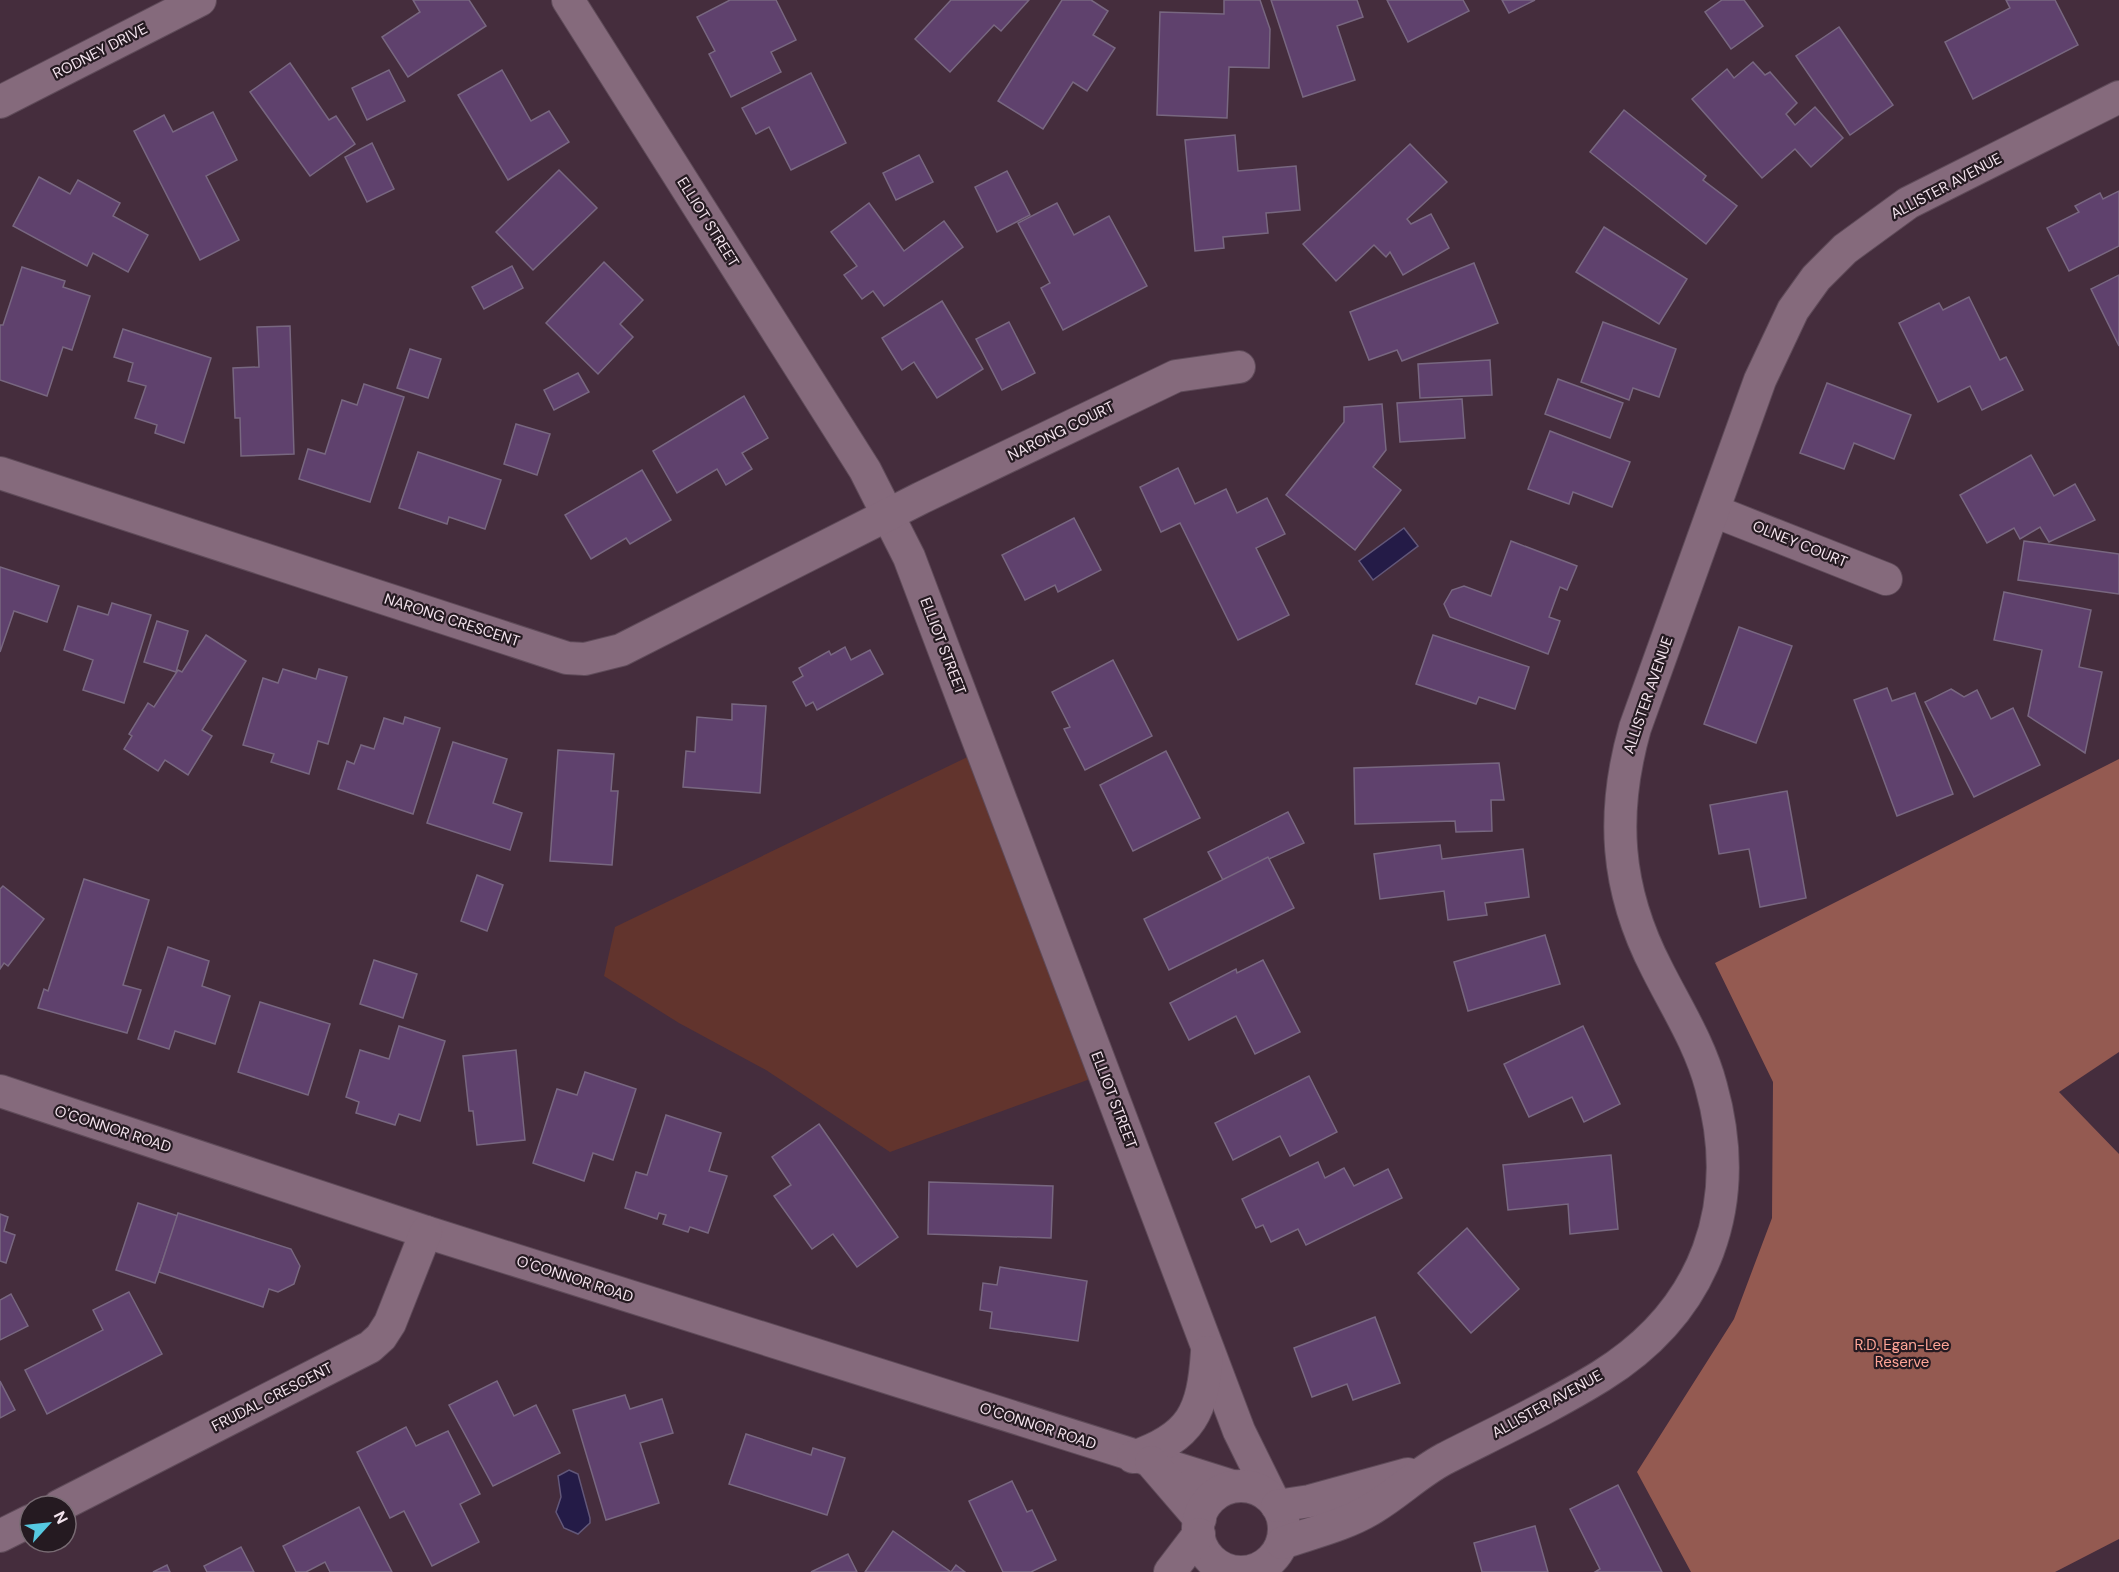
<svg xmlns="http://www.w3.org/2000/svg" width="2119" height="1572" viewBox="0 0 2119 1572" font-family="'DM Sans',sans-serif">
	<style>
		.green { fill: #62342d }
		.forest { fill: #945a51 }
		.water { fill: #241b47; stroke: #625779; stroke-width: 1.5 }
		.building { fill: #5f416d; stroke: #786780; stroke-width: 1.5 }
		.lines { fill: none; stroke-linecap: round; stroke-linejoin: round }
		.street-casing { stroke: #5f4b59; stroke-width: 34 }
		.street { stroke: #856a7c; stroke-width: 32 }
		.labels { text-anchor: middle; stroke-width: 4.5; stroke-linejoin: round; paint-order: stroke }
		.street-label { font-size: 15px; fill: #f4e4ee; stroke: #251a21 }
		.park-label { font-size: 15px; fill: #ffa597; stroke: #251a21 }
	</style>
	<rect width="100%" height="100%" fill="#452d3d"/>
	<polygon class="green" points="982,750 1104,1074 890,1152 766,1070 679,1023 604,976 615,927"/>
	<polygon class="forest" points="2119,759 2119,1052 2059,1092 2119,1154 2119,1539 2055,1572 1691,1572 1637,1472 1734,1319 1772,1218 1773,1082 1715,963"/>
	<g class="water">
		<polygon points="1404,528 1418,546 1373,580 1359,561"/>
		<polygon points="569,1470 578,1474 590,1518 590,1523 578,1534 564,1528 556,1512 561,1497 558,1476"/>
	</g>
	<g class="building">
		<polygon points="413,0 469,0 486,26 408,77 382,37 420,12"/>
		<polygon points="730,0 776,0 796,40 771,52 781,72 731,97 709,54 715,51 697,17"/>
		<polygon points="951,0 1029,0 1001,31 994,25 950,72 915,39"/>
		<polygon points="1062,0 1091,0 1108,11 1093,35 1115,48 1087,91 1073,82 1043,129 998,101"/>
		<polygon points="1224,0 1260,0 1270,29 1269,68 1229,67 1227,118 1157,115 1160,12 1224,14"/>
		<polygon points="1271,0 1357,0 1363,17 1337,26 1355,80 1303,97"/>
		<polygon points="1387,0 1463,0 1469,11 1408,42"/>
		<polygon points="1502,0 1535,0 1509,13"/>
		<polygon points="1722,0 1744,0 1763,26 1731,49 1705,12"/>
		<polygon points="2006,0 2055,0 2078,45 1973,99 1945,42 2010,8"/>
		<polygon points="1839,27 1893,105 1850,135 1796,56"/>
		<polygon points="1753,62 1765,75 1770,72 1797,103 1786,114 1795,125 1815,107 1843,138 1811,167 1795,149 1762,178 1692,99 1727,69 1734,78"/>
		<polygon points="290,63 329,120 336,116 355,144 310,176 250,92"/>
		<polygon points="389,70 405,101 367,120 352,88"/>
		<polygon points="502,70 531,121 549,111 569,142 508,180 458,95"/>
		<polygon points="811,73 846,143 791,170 769,127 756,134 742,108"/>
		<polygon points="1624,110 1706,176 1703,180 1737,206 1706,244 1590,152"/>
		<polygon points="213,112 237,160 206,176 239,240 200,260 134,131 164,115 173,132"/>
		<polygon points="1235,135 1238,171 1296,166 1300,210 1266,213 1268,233 1223,237 1224,248 1195,251 1185,140"/>
		<polygon points="372,143 394,189 367,202 345,157"/>
		<polygon points="1410,144 1447,182 1407,219 1411,224 1431,214 1449,248 1403,275 1390,252 1386,257 1374,245 1336,281 1303,244"/>
		<polygon points="919,155 933,182 896,200 883,173"/>
		<polygon points="559,170 597,208 533,270 496,232"/>
		<polygon points="1007,171 1030,215 997,232 975,187"/>
		<polygon points="39,177 70,194 78,180 120,203 113,216 148,235 128,272 93,253 87,266 13,226"/>
		<polygon points="2119,191 2119,246 2069,271 2047,228 2079,212 2075,206 2100,193 2103,199"/>
		<polygon points="869,203 904,251 944,221 963,247 884,306 873,291 862,299 844,275 857,266 831,232"/>
		<polygon points="1057,203 1074,235 1109,216 1147,286 1063,330 1041,288 1050,283 1018,223"/>
		<polygon points="1604,227 1687,279 1659,324 1576,272"/>
		<polygon points="604,262 643,300 620,324 633,337 598,374 546,323"/>
		<polygon points="1474,263 1498,323 1402,361 1397,350 1369,360 1350,312"/>
		<polygon points="512,266 523,288 484,309 472,287"/>
		<polygon points="22,267 65,281 63,287 90,296 72,350 63,347 47,396 0,380 0,325 3,325"/>
		<polygon points="2119,275 2119,346 2091,289"/>
		<polygon points="1969,297 2000,360 2006,357 2023,390 1982,410 1970,386 1938,402 1899,323 1939,303 1943,310"/>
		<polygon points="942,301 983,369 937,398 914,362 902,370 882,338"/>
		<polygon points="1009,322 1035,373 1002,390 976,339"/>
		<polygon points="1603,322 1676,349 1659,397 1633,388 1629,400 1581,382"/>
		<polygon points="290,326 294,454 241,456 240,418 235,418 233,368 259,367 257,327"/>
		<polygon points="123,329 211,358 184,443 155,433 157,425 135,418 146,386 128,381 133,363 114,357"/>
		<polygon points="410,349 441,359 428,398 397,388"/>
		<polygon points="1490,360 1492,395 1420,398 1418,364"/>
		<polygon points="578,373 589,392 554,410 544,390"/>
		<polygon points="1558,379 1623,403 1610,438 1545,414"/>
		<polygon points="1827,383 1911,415 1894,459 1854,443 1844,469 1800,453"/>
		<polygon points="364,384 404,397 370,502 299,479 308,449 325,454 342,400 357,405"/>
		<polygon points="744,396 768,438 742,453 752,469 726,485 717,469 677,493 653,451"/>
		<polygon points="1462,399 1465,438 1400,442 1397,403"/>
		<polygon points="1382,404 1386,450 1373,467 1401,490 1355,550 1286,495 1344,422 1344,407"/>
		<polygon points="516,424 550,434 537,475 504,464"/>
		<polygon points="1550,431 1630,462 1612,507 1573,492 1569,504 1528,489"/>
		<polygon points="418,452 501,480 485,529 449,517 447,524 399,508"/>
		<polygon points="2031,455 2054,496 2075,484 2095,520 2049,542 2040,527 2020,539 2014,528 1987,543 1960,495"/>
		<polygon points="1178,468 1195,504 1226,489 1237,513 1267,498 1285,534 1256,548 1289,615 1238,640 1180,523 1161,532 1140,487"/>
		<polygon points="642,470 671,520 630,544 626,538 591,559 565,515"/>
		<polygon points="1074,518 1101,570 1058,592 1055,585 1025,600 1002,555"/>
		<polygon points="1511,541 1577,566 1567,590 1560,587 1549,617 1560,621 1548,654 1450,617 1444,604 1452,590 1464,586 1491,596"/>
		<polygon points="2024,541 2119,554 2119,594 2018,580"/>
		<polygon points="0,567 59,586 47,622 14,611 0,652"/>
		<polygon points="2004,592 2091,610 2079,667 2102,672 2085,753 2028,716 2042,650 1994,640"/>
		<polygon points="112,603 151,615 124,703 83,690 93,660 64,650 78,606 108,615"/>
		<polygon points="157,621 188,631 176,672 144,662"/>
		<polygon points="1739,627 1792,646 1756,743 1704,724"/>
		<polygon points="206,635 246,661 202,730 212,736 188,775 165,760 158,771 124,749 132,736 129,734 148,703 154,707 178,670 182,672"/>
		<polygon points="1433,635 1529,667 1515,709 1479,697 1476,704 1416,684"/>
		<polygon points="845,647 851,660 870,650 883,674 817,710 813,702 806,706 793,682 803,676 799,668 829,651 831,655"/>
		<polygon points="1113,660 1152,736 1085,770 1064,729 1070,727 1052,692"/>
		<polygon points="283,669 316,679 319,669 347,677 328,744 318,741 309,774 271,762 274,754 243,745 263,678 278,683"/>
		<polygon points="1887,688 1892,701 1915,693 1953,794 1897,816 1854,700"/>
		<polygon points="1951,689 1964,697 1977,690 1991,719 2013,708 2040,765 1974,797 1925,702"/>
		<polygon points="732,704 766,706 760,793 683,787 686,751 695,752 697,717 732,720"/>
		<polygon points="405,717 440,728 413,814 338,789 347,761 354,764 361,745 374,749 384,718 403,724"/>
		<polygon points="453,742 507,759 493,803 522,813 510,850 427,823"/>
		<polygon points="558,750 614,754 611,791 618,791 612,865 550,861"/>
		<polygon points="1166,751 1200,818 1133,851 1100,785"/>
		<polygon points="1499,763 1504,800 1491,800 1492,831 1456,832 1455,821 1355,824 1354,768"/>
		<polygon points="1787,791 1806,898 1760,907 1749,849 1719,854 1710,805"/>
		<polygon points="1288,812 1304,843 1223,880 1208,852"/>
		<polygon points="1440,845 1442,859 1523,849 1529,897 1485,903 1487,915 1448,920 1444,891 1380,899 1374,854"/>
		<polygon points="1268,857 1294,908 1169,970 1144,919"/>
		<polygon points="477,875 503,885 487,931 461,921"/>
		<polygon points="84,879 149,900 123,985 141,990 127,1033 38,1008 44,989 48,991"/>
		<polygon points="3,886 44,919 8,966 4,963 0,969 0,889"/>
		<polygon points="1545,935 1560,984 1468,1011 1454,962"/>
		<polygon points="168,947 209,961 202,986 230,996 215,1044 175,1031 169,1049 138,1039"/>
		<polygon points="374,960 417,974 403,1018 360,1004"/>
		<polygon points="1263,960 1300,1032 1255,1054 1236,1016 1189,1040 1170,1003 1236,969 1237,973"/>
		<polygon points="260,1002 330,1024 308,1095 238,1072"/>
		<polygon points="399,1026 445,1041 420,1121 399,1114 395,1125 356,1113 359,1102 346,1097 360,1050 389,1059"/>
		<polygon points="1583,1026 1620,1104 1584,1122 1572,1097 1529,1117 1504,1064"/>
		<polygon points="516,1050 525,1140 477,1145 473,1111 469,1111 463,1056"/>
		<polygon points="585,1072 636,1089 613,1160 593,1153 584,1181 533,1163 557,1089 577,1095"/>
		<polygon points="1309,1076 1337,1132 1290,1156 1280,1136 1233,1160 1215,1123"/>
		<polygon points="666,1115 721,1133 709,1171 727,1176 708,1233 690,1227 688,1232 663,1224 666,1215 659,1213 657,1219 625,1208 636,1172 647,1175"/>
		<polygon points="819,1124 898,1237 857,1267 833,1234 812,1249 774,1196 791,1185 772,1157"/>
		<polygon points="1611,1155 1618,1229 1570,1234 1568,1204 1508,1210 1503,1165"/>
		<polygon points="1318,1162 1325,1178 1344,1168 1354,1186 1388,1169 1402,1198 1306,1245 1298,1229 1271,1242 1263,1225 1256,1228 1242,1199"/>
		<polygon points="929,1182 1053,1186 1051,1238 928,1234"/>
		<polygon points="138,1203 178,1216 155,1283 116,1270"/>
		<polygon points="178,1213 291,1249 300,1266 294,1284 278,1292 269,1289 263,1307 159,1272"/>
		<polygon points="0,1214 8,1217 4,1231 15,1235 6,1263 0,1261"/>
		<polygon points="1467,1228 1519,1289 1471,1333 1418,1273"/>
		<polygon points="1000,1267 1087,1281 1078,1341 990,1328 992,1312 980,1310 983,1283 997,1285"/>
		<polygon points="129,1292 162,1354 47,1414 25,1370 103,1330 93,1310"/>
		<polygon points="11,1294 28,1326 0,1340 0,1300"/>
		<polygon points="1375,1317 1400,1383 1353,1400 1347,1384 1312,1397 1294,1348"/>
		<polygon points="0,1381 15,1410 0,1418"/>
		<polygon points="497,1381 514,1416 536,1405 560,1453 493,1486 449,1405"/>
		<polygon points="625,1395 630,1409 662,1399 673,1433 640,1443 659,1503 606,1520 573,1410"/>
		<polygon points="406,1427 416,1446 448,1431 480,1494 460,1504 479,1542 432,1566 404,1511 390,1518 357,1452"/>
		<polygon points="746,1434 811,1455 813,1448 845,1458 827,1515 729,1484"/>
		<polygon points="1012,1481 1027,1512 1032,1510 1056,1560 1031,1572 1003,1572 969,1501"/>
		<polygon points="1618,1485 1662,1572 1595,1572 1600,1569 1570,1509"/>
		<polygon points="359,1507 392,1572 330,1572 325,1562 306,1572 296,1572 283,1546"/>
		<polygon points="1535,1526 1548,1572 1482,1572 1474,1543"/>
		<polygon points="893,1531 951,1572 865,1572"/>
		<polygon points="241,1547 254,1572 207,1572 204,1566"/>
		<polygon points="848,1554 857,1572 811,1572"/>
		<polygon points="167,1565 170,1572 153,1572"/>
		<polygon points="956,1565 965,1572 951,1572"/>
	</g>
	<g class="lines">
		<defs>
			<g id="street">
				<polyline points="568,0 865,470 909,557 1239,1431 1273,1500"/>
				<polyline points="0,102 200,0"/>
				<polyline points="0,473 567,658 585,659 621,650 921,498 1176,376 1239,367"/>
				<polyline points="1714,511 1886,579"/>
				<polyline points="0,1091 426,1232 1232,1486"/>
				<path d="M1133,1457C1192,1437 1203,1412 1207,1352"/>
				<polyline points="1151,1462 1200,1519"/>
				<circle cx="1241" cy="1529" r="43"/>
				<polyline points="59,1506 370,1347 381,1337 390,1323 426,1232"/>
				<polyline points="1277,1506 1310,1501 1408,1474"/>
				<polyline points="0,1536 30,1521"/>
				<path d="M1282,1543C1311,1533 1346,1525 1373,1508C1398,1493 1418,1473 1444,1459C1497,1432 1551,1407 1601,1376C1707,1310 1744,1204 1711,1086C1700,1044 1676,1007 1657,969C1615,888 1611,813 1635,728L1760,380L1793,310L1816,278L1845,249L1908,203L2119,97"/>
				<polyline points="1170,1572 1199,1534"/>
			</g>
		</defs>
		<use href="#street" class="street-casing"/>
		<use href="#street" class="street"/>
	</g>
	<g class="labels">
		<g class="street-label">
			<text transform="translate(100 51) rotate(-27)" y="5">RODNEY DRIVE</text>
			<text transform="translate(1946 186) rotate(-28)" y="5">ALLISTER AVENUE</text>
			<text transform="translate(708 222) rotate(58)" y="5">ELLIOT STREET</text>
			<text transform="translate(1061 431) rotate(-26)" y="5">NARONG COURT</text>
			<text transform="translate(1800 544) rotate(22)" y="5">OLNEY COURT</text>
			<text transform="translate(452 620) rotate(18)" y="5">NARONG CRESCENT</text>
			<text transform="translate(943 646) rotate(69)" y="5">ELLIOT STREET</text>
			<text transform="translate(1648 695) rotate(-71)" y="5">ALLISTER AVENUE</text>
			<text transform="translate(1114 1100) rotate(69)" y="5">ELLIOT STREET</text>
			<text transform="translate(113 1129) rotate(18)" y="5">O'CONNOR ROAD</text>
			<text transform="translate(575 1279) rotate(18)" y="5">O'CONNOR ROAD</text>
			<text transform="translate(272 1397) rotate(-27)" y="5">FRUDAL CRESCENT</text>
			<text transform="translate(1547 1404) rotate(-29)" y="5">ALLISTER AVENUE</text>
			<text transform="translate(1038 1426) rotate(18)" y="5">O'CONNOR ROAD</text>
		</g>
		<g class="park-label">
			<text x="1902" y="1350">R.D. Egan-Lee<tspan x="1902" dy="17">Reserve</tspan></text>
		</g>
	</g>
	<g transform="translate(48 1524) rotate(63)"><circle r="28" fill="#251a21" stroke="#786b73" stroke-width="1.5"/>
	<path d="M0-4.5L10 22L0 15L-10 22Z" fill="#56c9e1"/>
	<text y="-9" font-size="16" font-weight="bold" text-anchor="middle" fill="#f4e4ee">N</text>
	</g>
</svg>
